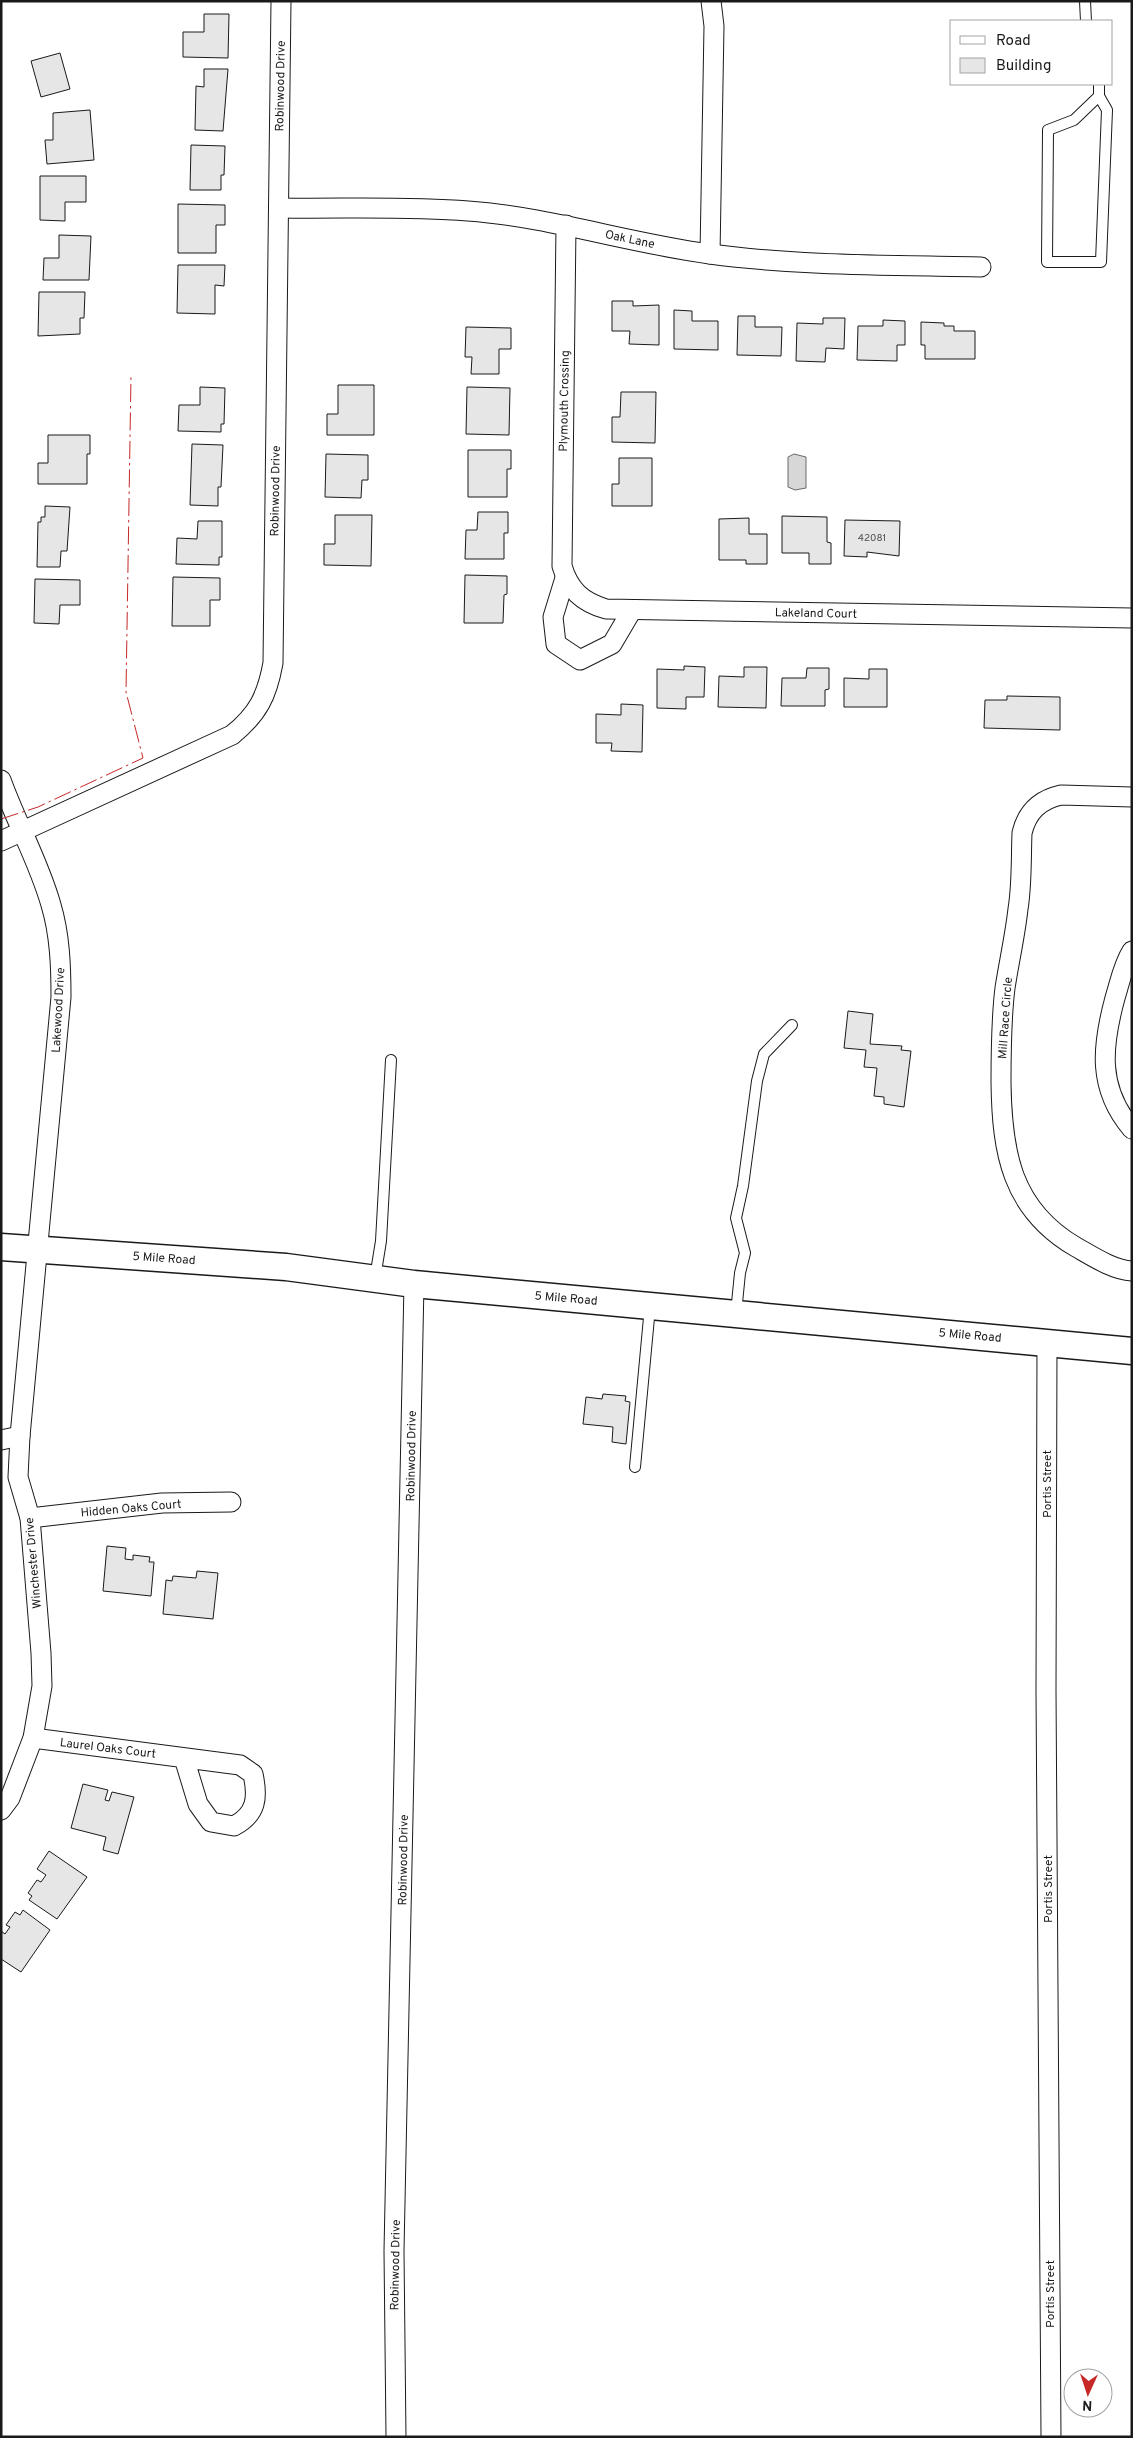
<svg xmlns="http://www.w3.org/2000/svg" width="1133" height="2438" viewBox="0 0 1133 2438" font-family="Overpass,sans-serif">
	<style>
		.water { fill: #d7d7d7; stroke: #6a6a6a }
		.building { fill: #e6e6e6; stroke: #1a1a1a }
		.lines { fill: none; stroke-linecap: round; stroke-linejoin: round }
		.lane-casing { stroke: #1a1a1a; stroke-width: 12 }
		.street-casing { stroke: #1a1a1a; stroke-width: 21 }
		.secondary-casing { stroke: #1a1a1a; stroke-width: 29 }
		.lane { stroke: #fff; stroke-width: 10 }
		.street { stroke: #fff; stroke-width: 19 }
		.secondary { stroke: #fff; stroke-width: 26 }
		.power { stroke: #c62828; stroke-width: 1; stroke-dasharray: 18 4 2.5 4; stroke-linecap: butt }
		.labels { text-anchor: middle; stroke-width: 4; stroke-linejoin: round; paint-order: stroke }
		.number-label { font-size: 10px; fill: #4d4d4d }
		.street-label { font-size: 12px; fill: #1a1a1a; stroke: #fff }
	</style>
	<rect width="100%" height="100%" fill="#fff"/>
	<polygon class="water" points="794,454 806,457 806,488 795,490 788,487 788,457"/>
	<g class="building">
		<polygon points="204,14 229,14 228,58 183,57 183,32 204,32"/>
		<polygon points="60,53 70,89 41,97 31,61"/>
		<polygon points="204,69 228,69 223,131 195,130 196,86 204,87"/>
		<polygon points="90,110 94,160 47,164 45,140 53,140 53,113"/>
		<polygon points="191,145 225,146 224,175 221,175 221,190 190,190"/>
		<polygon points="40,176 86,176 86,202 65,202 65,221 40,220"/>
		<polygon points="178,204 225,205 225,225 216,225 216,253 178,253"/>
		<polygon points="59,235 91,236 89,280 43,280 44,258 59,258"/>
		<polygon points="178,265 225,265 224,286 215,285 215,314 177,313"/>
		<polygon points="39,292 85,292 84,318 80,318 80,334 38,336"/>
		<polygon points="612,301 633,301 633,306 659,305 659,345 629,344 630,331 612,331"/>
		<polygon points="674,310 692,311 692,321 718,321 718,350 674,349"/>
		<polygon points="738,316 755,316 755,327 782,327 781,356 737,355"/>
		<polygon points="823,318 845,318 844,349 826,348 825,362 796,361 797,323 823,324"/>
		<polygon points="883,320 905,321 905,345 897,345 897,361 857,360 858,326 883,326"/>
		<polygon points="921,322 944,323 944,326 954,326 954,331 975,331 975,359 925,359 925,345 921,345"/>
		<polygon points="466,327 511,328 511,349 499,349 499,374 471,374 472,357 465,357"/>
		<polygon points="338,385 374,385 374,435 327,435 327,414 338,414"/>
		<polygon points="200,387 225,388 224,424 221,424 221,432 178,431 179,405 200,405"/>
		<polygon points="467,387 510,388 509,435 466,434"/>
		<polygon points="621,392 656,392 655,443 612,442 612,417 620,417"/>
		<polygon points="48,435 90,435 90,454 87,454 87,484 38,484 38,463 48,463"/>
		<polygon points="192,444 223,445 221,487 218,487 218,506 190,505"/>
		<polygon points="468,450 511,450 511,469 507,469 507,497 468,497"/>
		<polygon points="326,454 368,455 368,480 362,480 361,498 325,497"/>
		<polygon points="619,458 652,458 652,506 612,506 612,484 619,484"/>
		<polygon points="45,506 70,507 67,551 61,551 60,567 37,567 38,522 41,522 41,517 45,517"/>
		<polygon points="478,512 508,512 508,533 504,533 504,559 465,559 466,530 477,530"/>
		<polygon points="335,515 372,515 371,566 324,565 324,544 335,544"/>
		<polygon points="782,516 827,517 827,542 831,543 831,564 809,564 809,553 782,553"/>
		<polygon points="749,518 749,534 767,534 767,564 746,564 746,560 719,560 719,519"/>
		<polygon points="845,520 900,521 899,556 867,552 867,557 844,556"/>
		<polygon points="198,521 222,521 222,557 219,557 219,565 176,564 177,538 197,539"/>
		<polygon points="465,575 507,576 507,594 504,595 503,623 464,623"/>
		<polygon points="173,577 220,578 220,600 210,600 210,626 172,626"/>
		<polygon points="35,579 80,580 80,605 60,605 59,624 34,623"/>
		<polygon points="684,666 705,667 704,697 686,697 686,709 657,708 657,669 684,670"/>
		<polygon points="744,667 767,667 766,708 718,707 719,676 744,677"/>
		<polygon points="807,668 829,668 829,689 825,690 825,706 781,706 782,678 806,678"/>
		<polygon points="869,669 887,669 887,707 844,707 844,678 869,679"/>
		<polygon points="1007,696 1060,697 1060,730 984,728 985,700 1007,700"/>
		<polygon points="621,704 643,705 642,752 611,751 612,743 596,743 596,714 621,715"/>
		<polygon points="848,1011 873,1014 870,1044 902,1046 901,1050 911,1051 904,1107 884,1104 884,1097 874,1096 877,1068 864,1067 866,1050 844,1048"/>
		<polygon points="603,1394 626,1396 625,1401 630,1402 626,1444 612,1442 613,1427 583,1424 586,1397 602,1399"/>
		<polygon points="107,1546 126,1548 125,1559 133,1560 133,1555 150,1557 149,1562 154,1562 151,1596 103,1591"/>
		<polygon points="197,1571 218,1573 213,1619 163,1614 166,1580 172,1581 173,1576 196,1578"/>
		<polygon points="83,1784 108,1790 105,1800 109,1801 112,1792 134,1797 118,1854 103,1850 106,1837 71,1828"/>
		<polygon points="49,1851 87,1877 57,1919 29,1900 32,1896 28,1893 37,1880 41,1882 46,1875 37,1869"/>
		<polygon points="23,1910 50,1930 21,1972 1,1959 1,1931 5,1934 10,1927 6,1925 15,1912 20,1915"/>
	</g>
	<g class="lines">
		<defs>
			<g id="lane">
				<polyline points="1085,1 1086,21"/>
				<polyline points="1099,96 1074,120 1048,130 1047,262 1101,262 1107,110 1099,96 1099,84"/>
				<polyline points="375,1278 381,1241 391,1060"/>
				<polyline points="736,1313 740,1273 745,1253 736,1218 743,1186 757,1081 764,1054 792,1025"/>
				<polyline points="635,1467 650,1307"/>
			</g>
			<g id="street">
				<path d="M279,208C342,209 405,206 468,211C550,217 628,243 710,254C799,266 891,265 981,267"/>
				<path d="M566,225L562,566C569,590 582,602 606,609L1132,618"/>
				<polyline points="710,254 714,26 711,1"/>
				<polyline points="565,578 553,617 556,644 580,660 612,644 632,610"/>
				<path d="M1,780C16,822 39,862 51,905C60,935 61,967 61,997L20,1436L18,1477L30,1518L41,1653L42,1686L33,1738L10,1798L1,1810"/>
				<path d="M1132,797L1061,795C1039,800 1027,812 1022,833C1021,858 1022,885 1018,909C1015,936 1009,962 1005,988C1001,1020 1001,1052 1001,1083C1002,1152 1011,1209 1076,1247C1092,1256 1113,1270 1132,1271"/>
				<path d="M1,841L232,735C258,714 267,696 273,663L281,1"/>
				<path d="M1132,951C1123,965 1120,982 1115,998C1102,1046 1097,1088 1132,1129"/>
				<polyline points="1047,1342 1046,1691 1051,2437"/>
				<polyline points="1,1440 20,1436"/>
				<polyline points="30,1518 162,1503 231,1502"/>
				<path d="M33,1738L240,1765L253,1774C258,1797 257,1814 234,1826L211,1822L198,1804L184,1758"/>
				<polyline points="396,2437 394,2251 414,1284"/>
			</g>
			<polyline id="secondary" points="1,1247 286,1267 414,1284 1132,1351"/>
		</defs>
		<use href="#lane" class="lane-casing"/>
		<use href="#street" class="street-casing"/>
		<use href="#secondary" class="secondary-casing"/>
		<use href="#lane" class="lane"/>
		<use href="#street" class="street"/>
		<use href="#secondary" class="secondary"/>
		<polyline class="power" points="1,819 38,807 143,758 126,692 131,376"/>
	</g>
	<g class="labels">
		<g class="number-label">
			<text x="872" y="541">42081</text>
		</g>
		<g class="street-label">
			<text transform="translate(280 86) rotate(-89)" y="4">Robinwood Drive</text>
			<text transform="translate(630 239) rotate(12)" y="4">Oak Lane</text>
			<text transform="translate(564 401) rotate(-89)" y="4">Plymouth Crossing</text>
			<text transform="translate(275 491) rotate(-89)" y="4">Robinwood Drive</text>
			<text transform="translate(816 613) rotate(1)" y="4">Lakeland Court</text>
			<text transform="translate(58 1010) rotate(-87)" y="4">Lakewood Drive</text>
			<text transform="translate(1005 1018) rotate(-86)" y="4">Mill Race Circle</text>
			<text transform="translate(164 1258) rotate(4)" y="4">5 Mile Road</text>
			<text transform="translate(566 1298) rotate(5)" y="4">5 Mile Road</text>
			<text transform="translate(970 1335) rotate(5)" y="4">5 Mile Road</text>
			<text transform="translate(411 1456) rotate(-89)" y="4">Robinwood Drive</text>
			<text transform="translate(1047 1484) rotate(-90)" y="4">Portis Street</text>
			<text transform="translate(131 1508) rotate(-5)" y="4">Hidden Oaks Court</text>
			<text transform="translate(33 1563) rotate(-95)" y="4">Winchester Drive</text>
			<text transform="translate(108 1748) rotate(7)" y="4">Laurel Oaks Court</text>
			<text transform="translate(403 1860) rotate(-89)" y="4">Robinwood Drive</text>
			<text transform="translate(1048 1889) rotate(-90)" y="4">Portis Street</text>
			<text transform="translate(395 2265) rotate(-89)" y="4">Robinwood Drive</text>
			<text transform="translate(1050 2294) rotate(-90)" y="4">Portis Street</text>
		</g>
	</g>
	<rect width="1133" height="2438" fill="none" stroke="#1a1a1a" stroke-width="5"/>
	<rect x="950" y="20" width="162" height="65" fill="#ffffff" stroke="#a3a3a3"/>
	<rect x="960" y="36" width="25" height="8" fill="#ffffff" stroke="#a3a3a3"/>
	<text x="996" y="45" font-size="15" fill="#1a1a1a">Road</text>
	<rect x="960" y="58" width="25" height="15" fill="#e6e6e6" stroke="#a3a3a3"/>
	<text x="996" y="70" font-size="15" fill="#1a1a1a">Building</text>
	<g transform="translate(1088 2393) rotate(183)"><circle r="24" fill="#ffffff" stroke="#a3a3a3"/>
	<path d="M0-4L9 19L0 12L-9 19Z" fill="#c62828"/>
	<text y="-8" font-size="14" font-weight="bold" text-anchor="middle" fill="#1a1a1a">N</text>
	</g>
</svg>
